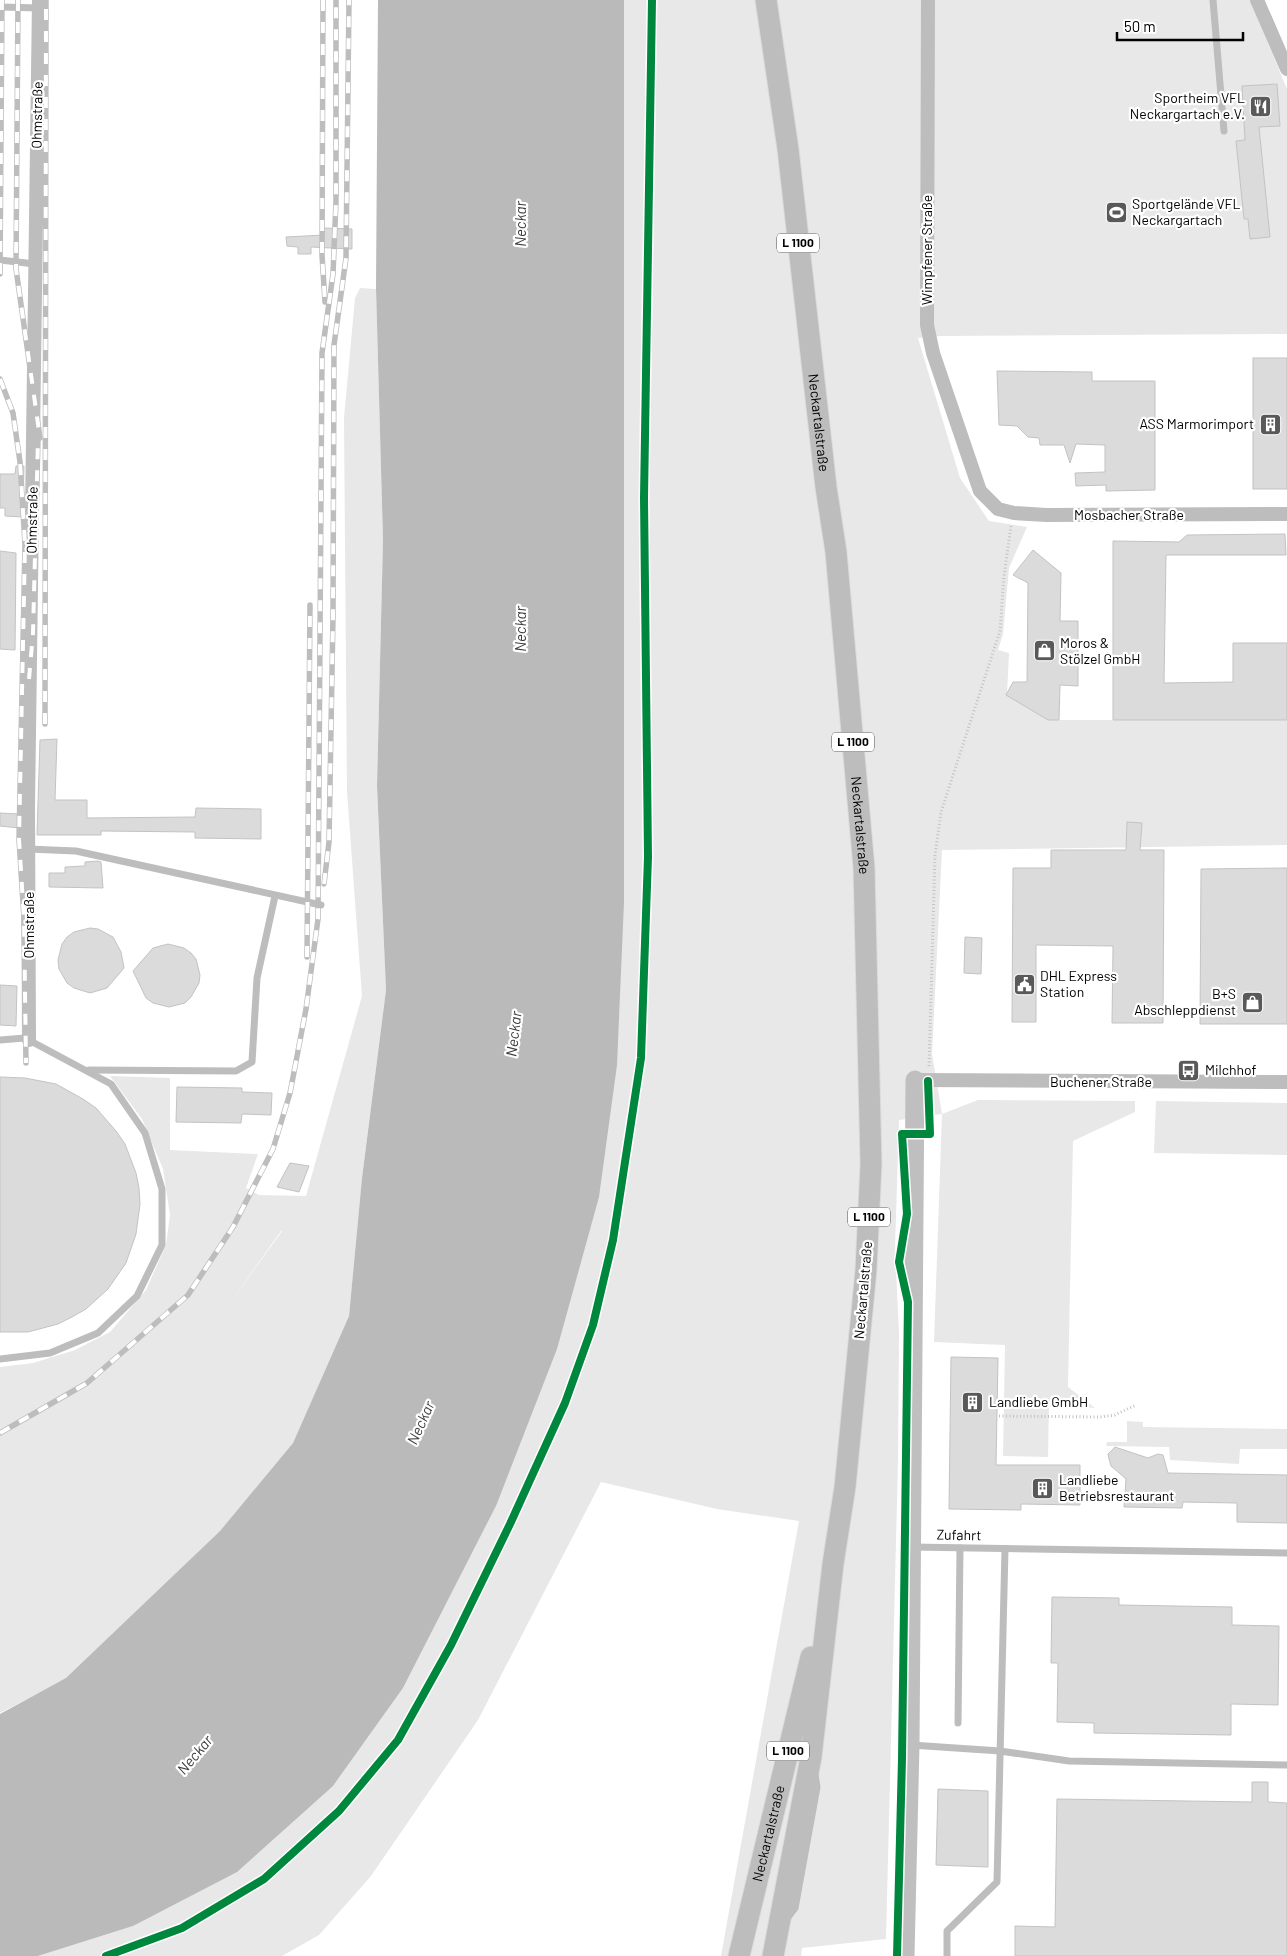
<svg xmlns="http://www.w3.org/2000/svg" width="1287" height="1956" viewBox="0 0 1287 1956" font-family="Barlow,sans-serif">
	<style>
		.green { fill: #e8e8e8; fill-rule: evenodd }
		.water { fill: #bababa }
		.building { fill: #dbdbdb; stroke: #c3c3c3 }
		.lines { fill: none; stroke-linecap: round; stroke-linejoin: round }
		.primary-casing { stroke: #dbdbdb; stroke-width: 23 }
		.path { stroke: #c2c2c2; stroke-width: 3; stroke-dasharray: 1 2.5; stroke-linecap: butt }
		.lane { stroke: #bdbdbd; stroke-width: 7 }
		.street { stroke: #bdbdbd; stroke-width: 14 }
		.secondary { stroke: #bfbfbf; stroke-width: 19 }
		.primary { stroke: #bdbdbd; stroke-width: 21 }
		.rail-casing { stroke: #bdbdbd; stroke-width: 5.5 }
		.rail { stroke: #fff; stroke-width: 4; stroke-dasharray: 11; stroke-linecap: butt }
		.cycleway-casing { stroke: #fff; stroke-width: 11 }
		.cycleway { stroke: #00873e; stroke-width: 8 }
		.labels { text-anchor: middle; stroke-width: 4.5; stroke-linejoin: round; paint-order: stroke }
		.shield { fill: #fff; stroke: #4c4c4c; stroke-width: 1 }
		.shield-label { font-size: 12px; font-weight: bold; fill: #000 }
		.poi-label { font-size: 14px; fill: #000; stroke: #fff; text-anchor: start }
		.street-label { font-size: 14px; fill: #000; stroke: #fff }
		.water-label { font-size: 15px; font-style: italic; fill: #3d3d3d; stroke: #fff }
	</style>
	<rect width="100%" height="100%" fill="#fff"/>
	<g class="green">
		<polygon points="624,0 1250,0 1287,89 1287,334 941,336 918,338 960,478 989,521 1027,527 1009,568 1003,634 998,650 1009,653 1007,695 1048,720 1287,720 1287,845 942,850 932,1054 942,1114 978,1100 1135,1101 1135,1112 1073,1141 1068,1387 1095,1408 1049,1404 1048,1457 1003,1456 1005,1345 934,1342 942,1114 899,1120 895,1249 899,1333 898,1462 886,1939 802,1948 801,1956 721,1956 799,1521 717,1509 601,1482 478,1720 371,1876 319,1935 282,1956 38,1956 133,1926 333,1786 403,1688 496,1506 624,902"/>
		<path d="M360,288L376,289L383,540L377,787L386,990L362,1178L349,1316L293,1443L220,1531L66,1679L0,1713V1367L33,1363L75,1350L110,1332L146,1290L166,1245L170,1215L163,1169L142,1119L110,1076L170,1078V1150L258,1154L246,1188L259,1195L306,1196L362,996L347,792L344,418L355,298ZM282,1231L225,1310L281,1231Z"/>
		<polygon points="1156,1101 1287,1103 1287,1155 1154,1153"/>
		<polygon points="1127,1421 1143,1422 1143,1427 1287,1429 1287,1449 1240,1449 1239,1464 1170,1460 1169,1447 1106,1446 1107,1442 1127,1442"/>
	</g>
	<polygon class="water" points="378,0 624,0 624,902 617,1065 599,1197 557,1349 496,1506 403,1688 333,1786 237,1872 133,1926 38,1956 0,1956 0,1714 66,1678 220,1531 293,1443 349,1316 362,1178 386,990 377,786 383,540 376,289"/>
	<g class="building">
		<polygon points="1277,84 1280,126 1259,127 1270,237 1250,239 1248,219 1244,219 1236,141 1245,140 1242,86"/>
		<polygon points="324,228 352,229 352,249 311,247 311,254 298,254 298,247 287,246 286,237 324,235"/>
		<rect x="1253" y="358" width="34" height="131"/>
		<polygon points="997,371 1092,372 1092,381 1155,381 1155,490 1106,491 1106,485 1076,486 1075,473 1105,472 1105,445 1076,444 1070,463 1064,445 1040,445 1039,438 1028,437 1017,426 999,425"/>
		<polygon points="16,466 24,466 23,517 5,516 5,508 0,508 0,474 15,474"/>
		<polygon points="1285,534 1286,555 1166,555 1164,683 1233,682 1233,643 1287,643 1287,720 1113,720 1113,541 1179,542 1187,535"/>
		<polygon points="1033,550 1061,573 1060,621 1078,621 1078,686 1060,685 1059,720 1048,720 1006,695 1013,682 1027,682 1028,583 1013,575"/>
		<polygon points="0,551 16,553 15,650 0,649"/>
		<polygon points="57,739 55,800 87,800 87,818 195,817 196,808 261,809 261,839 195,838 195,832 101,831 101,835 37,835 40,740"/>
		<polygon points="0,813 19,814 19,828 0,826"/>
		<polygon points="1127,822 1142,823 1140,850 1164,850 1163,1023 1112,1023 1113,946 1036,945 1036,1022 1012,1022 1013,868 1051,868 1051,850 1126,850"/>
		<polygon points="98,861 101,862 103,888 49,887 49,873 65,873 65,867 85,866 85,862"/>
		<polygon points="1287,868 1287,1024 1200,1024 1201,869"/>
		<polygon points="90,928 98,929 113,937 121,952 124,968 107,988 90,993 74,988 67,983 59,969 58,960 62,944 67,937 74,932"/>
		<polygon points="965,937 982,938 981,974 964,973"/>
		<polygon points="168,944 184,948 191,953 196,959 200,975 199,983 191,997 185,1003 169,1007 153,1003 146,998 133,971 153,948"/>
		<polygon points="0,985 17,986 16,1026 0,1025"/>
		<polygon points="0,1077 25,1078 56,1084 83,1099 96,1108 116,1131 125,1144 136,1173 139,1188 140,1204 136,1234 126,1263 108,1289 86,1309 72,1317 58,1324 28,1332 0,1332"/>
		<polygon points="177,1087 242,1088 242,1092 272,1093 271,1115 242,1114 241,1123 176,1122"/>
		<polygon points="290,1163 309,1166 299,1192 277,1187"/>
		<polygon points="951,1357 998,1358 996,1465 1080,1465 1080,1505 1021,1504 1021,1510 949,1509"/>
		<polygon points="1115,1447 1148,1458 1158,1454 1163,1455 1168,1473 1287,1475 1287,1523 1237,1522 1237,1503 1183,1502 1182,1508 1124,1507 1126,1479 1111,1466 1109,1459 1108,1454"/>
		<polygon points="1052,1597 1119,1598 1119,1605 1232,1607 1232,1625 1279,1626 1278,1705 1231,1704 1231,1735 1094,1733 1094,1723 1057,1722 1058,1663 1051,1663"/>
		<polygon points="1252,1782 1268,1782 1268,1802 1287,1803 1287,1956 1015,1956 1015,1926 1055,1927 1057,1799 1252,1802"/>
		<polygon points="938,1789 988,1791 988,1867 936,1865"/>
	</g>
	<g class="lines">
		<defs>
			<g id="primary">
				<path id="s1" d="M766,0L788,149L826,487L836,552L864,868L871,1164L866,1270L845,1487L833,1564L811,1757L773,1956"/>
				<path id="s2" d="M739,1956L811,1657"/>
			</g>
		</defs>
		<use href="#primary" class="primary-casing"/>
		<g class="path">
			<polyline points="929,1066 935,855 941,812 1000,631 1004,576 1011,526"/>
			<polyline points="999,1416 1100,1417 1115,1415 1136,1405"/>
		</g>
		<g class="lane">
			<polyline points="1213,0 1224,131"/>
			<polyline points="0,7 39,8"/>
			<polyline points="0,260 35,264"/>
			<polyline points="28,849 76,851 321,905"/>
			<polyline points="0,1040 25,1038 111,1084 145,1133 162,1189 162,1245 137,1296 98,1333 50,1353 0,1359"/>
			<polyline points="89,1070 236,1071 252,1062 257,978 275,896"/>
			<polyline points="912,1547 1287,1553"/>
			<polyline points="958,1723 960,1548"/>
			<polyline points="911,1745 1000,1751 1069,1761 1287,1765"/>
			<polyline points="788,1917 795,1908 817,1787 815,1775"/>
			<polyline points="947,1956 947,1931 997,1882 1005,1549"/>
		</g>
		<g class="street">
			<polyline points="928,0 927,325 933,353 980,491 998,509 1014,513 1046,515 1287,514"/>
			<polyline points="1257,0 1287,69"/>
			<polyline points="29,1040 28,806 39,0"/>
			<polyline points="915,1080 1287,1082"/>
		</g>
		<polyline class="secondary" points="905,1956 910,1745 915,1080"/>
		<use href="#primary" class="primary"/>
		<defs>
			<g id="rail">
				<polyline points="18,0 16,269 40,438"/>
				<polyline points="323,0 322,255 325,302"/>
				<polyline points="0,274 2,0"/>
				<polyline points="0,379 13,413 20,462 25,544 19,839 24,919 26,1063"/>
				<polyline points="29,679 33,633 38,439"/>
				<polyline points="45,724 46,0"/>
				<polyline points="324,884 329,842 333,616 334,345 346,258 349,0"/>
				<polyline points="307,957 310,605"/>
				<polyline points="0,1433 87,1383 188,1295 233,1227 273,1149 290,1093 306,1009 318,919 322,353 333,274 336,201 336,0"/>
			</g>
		</defs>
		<use href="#rail" class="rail-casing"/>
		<use href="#rail" class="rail"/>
		<defs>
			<g id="cycleway">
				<polyline points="106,1956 182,1928 264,1879 339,1811 398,1740 451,1645 510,1524 565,1403 593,1325 613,1240 641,1058 648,857 644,498 652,0"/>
				<polyline points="897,1956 902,1759 908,1302 899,1262 907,1214 902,1134 930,1134 928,1081"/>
			</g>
		</defs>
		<use href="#cycleway" class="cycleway-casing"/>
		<use href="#cycleway" class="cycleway"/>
	</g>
	<defs>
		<symbol id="restaurant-square" viewBox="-11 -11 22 22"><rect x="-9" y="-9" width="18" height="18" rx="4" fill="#595959" stroke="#fff"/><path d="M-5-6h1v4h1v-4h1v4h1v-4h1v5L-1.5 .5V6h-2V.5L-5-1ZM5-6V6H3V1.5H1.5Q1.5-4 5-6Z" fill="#fff"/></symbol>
		<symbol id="stadium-square" viewBox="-11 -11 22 22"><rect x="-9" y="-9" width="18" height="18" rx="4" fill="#595959" stroke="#fff"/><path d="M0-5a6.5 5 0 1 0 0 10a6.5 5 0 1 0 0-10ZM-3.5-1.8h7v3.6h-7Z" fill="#fff"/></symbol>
		<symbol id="building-square" viewBox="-11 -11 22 22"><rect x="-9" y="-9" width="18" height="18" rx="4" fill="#595959" stroke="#fff"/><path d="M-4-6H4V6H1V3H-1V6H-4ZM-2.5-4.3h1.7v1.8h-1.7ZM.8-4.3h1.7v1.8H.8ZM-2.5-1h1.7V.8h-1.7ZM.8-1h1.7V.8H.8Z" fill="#fff"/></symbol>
		<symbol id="shop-square" viewBox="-11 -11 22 22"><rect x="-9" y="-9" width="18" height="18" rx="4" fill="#595959" stroke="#fff"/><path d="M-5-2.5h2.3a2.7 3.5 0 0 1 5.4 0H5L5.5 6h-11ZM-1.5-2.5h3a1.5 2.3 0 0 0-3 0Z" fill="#fff"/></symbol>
		<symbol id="civic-square" viewBox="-11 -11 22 22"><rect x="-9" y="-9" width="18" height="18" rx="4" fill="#595959" stroke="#fff"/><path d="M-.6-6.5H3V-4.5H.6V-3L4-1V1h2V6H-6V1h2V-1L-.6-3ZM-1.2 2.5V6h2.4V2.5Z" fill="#fff"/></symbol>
		<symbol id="bus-square" viewBox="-11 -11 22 22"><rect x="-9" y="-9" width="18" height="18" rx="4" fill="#595959" stroke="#fff"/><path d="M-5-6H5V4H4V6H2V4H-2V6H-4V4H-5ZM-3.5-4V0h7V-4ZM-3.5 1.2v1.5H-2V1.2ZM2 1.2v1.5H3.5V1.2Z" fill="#fff"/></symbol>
	</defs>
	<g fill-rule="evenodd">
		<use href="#restaurant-square" x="1248" y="94" width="25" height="25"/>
		<use href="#stadium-square" x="1104" y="200" width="25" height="25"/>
		<use href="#building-square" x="1258" y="412" width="25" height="25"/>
		<use href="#shop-square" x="1032" y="638" width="25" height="25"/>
		<use href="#civic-square" x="1012" y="972" width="25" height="25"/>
		<use href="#shop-square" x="1240" y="990" width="25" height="25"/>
		<use href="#bus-square" x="1176" y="1058" width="25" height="25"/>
		<use href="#building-square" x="960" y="1390" width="25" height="25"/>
		<use href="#building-square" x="1030" y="1476" width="25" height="25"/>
	</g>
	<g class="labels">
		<g class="shield">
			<rect x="777" y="233.5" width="42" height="19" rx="4"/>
			<rect x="832" y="732.5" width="42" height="19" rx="4"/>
			<rect x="848" y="1207.5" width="42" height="19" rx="4"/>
			<rect x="767" y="1741.5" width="42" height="19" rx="4"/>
		</g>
		<g class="shield-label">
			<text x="798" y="247">L 1100</text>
			<text x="853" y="746">L 1100</text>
			<text x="869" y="1221">L 1100</text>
			<text x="788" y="1755">L 1100</text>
		</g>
		<g class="poi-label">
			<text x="1245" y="103" text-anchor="end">Sportheim VFL<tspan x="1245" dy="16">Neckargartach e.V.</tspan></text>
			<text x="1132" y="209">Sportgelände VFL<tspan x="1132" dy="16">Neckargartach</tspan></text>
			<text x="1254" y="429" text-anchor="end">ASS Marmorimport</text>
			<text x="1060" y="648">Moros &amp;<tspan x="1060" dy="16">Stölzel GmbH</tspan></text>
			<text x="1040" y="981">DHL Express<tspan x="1040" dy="16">Station</tspan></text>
			<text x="1236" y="999" text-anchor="end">B+S<tspan x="1236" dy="16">Abschleppdienst</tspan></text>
			<text x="1205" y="1075">Milchhof</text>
			<text x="989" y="1407">Landliebe GmbH</text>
			<text x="1059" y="1485">Landliebe<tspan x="1059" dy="16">Betriebsrestaurant</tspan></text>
		</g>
		<g class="street-label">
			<text transform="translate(37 115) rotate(-89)" y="5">Ohmstraße</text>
			<text transform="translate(927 250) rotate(-90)" y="5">Wimpfener Straße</text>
			<text dy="5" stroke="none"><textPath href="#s1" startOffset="426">Neckartalstraße</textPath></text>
			<text x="1129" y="520">Mosbacher Straße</text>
			<text transform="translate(32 520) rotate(-89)" y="5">Ohmstraße</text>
			<text dy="5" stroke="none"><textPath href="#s1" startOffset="831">Neckartalstraße</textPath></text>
			<text transform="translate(29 925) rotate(-90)" y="5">Ohmstraße</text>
			<text x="1101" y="1087">Buchener Straße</text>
			<text transform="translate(863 1290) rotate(-85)" y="5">Neckartalstraße</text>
			<text transform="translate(959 1535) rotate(1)" y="5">Zufahrt</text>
			<text dy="5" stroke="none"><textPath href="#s2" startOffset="126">Neckartalstraße</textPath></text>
		</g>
		<g class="water-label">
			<text transform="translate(521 224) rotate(-90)" y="5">Neckar</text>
			<text transform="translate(521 629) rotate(-90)" y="5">Neckar</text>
			<text transform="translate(514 1034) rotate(-83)" y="5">Neckar</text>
			<text transform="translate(421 1423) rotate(-66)" y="5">Neckar</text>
			<text transform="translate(195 1755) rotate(-50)" y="5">Neckar</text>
		</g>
	</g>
	<path d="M1117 32v8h126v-8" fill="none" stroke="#000000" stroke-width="2.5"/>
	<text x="1124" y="32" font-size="15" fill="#000000" stroke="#ffffff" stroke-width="4" paint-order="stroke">50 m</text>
</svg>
